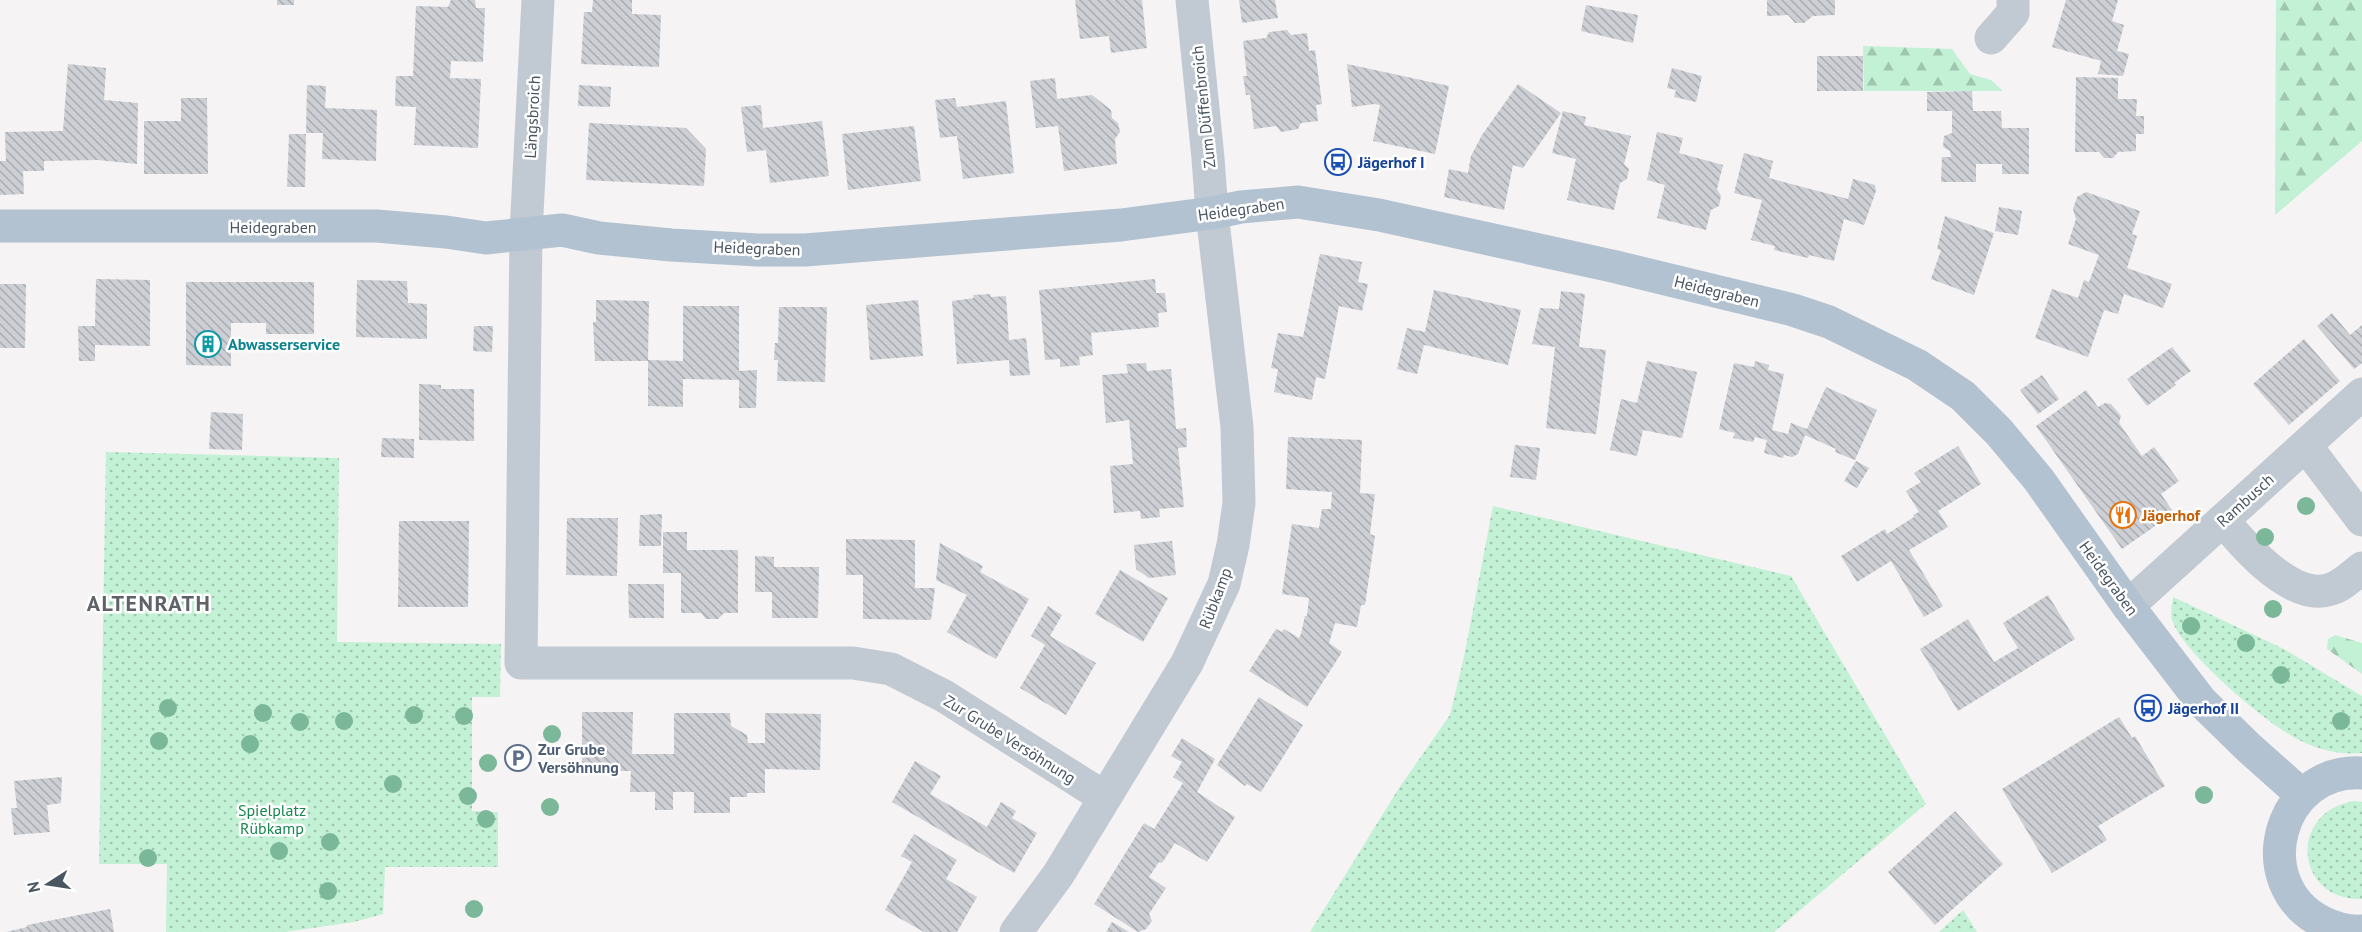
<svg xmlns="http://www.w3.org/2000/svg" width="2362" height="932" viewBox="0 0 2362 932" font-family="'PT Sans',sans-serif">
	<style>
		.green { fill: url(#green-dots) }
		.forest { fill: url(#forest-firs) }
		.building { fill: url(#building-back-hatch) }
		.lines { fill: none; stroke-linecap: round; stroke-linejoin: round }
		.minor { stroke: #c1cad2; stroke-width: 33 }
		.major { stroke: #b3c2d1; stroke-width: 33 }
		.tree { fill: #7bb799 }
		.labels { text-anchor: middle; stroke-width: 5; stroke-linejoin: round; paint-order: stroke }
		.street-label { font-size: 16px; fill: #4a5661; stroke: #fff }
		.transit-label { font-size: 16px; font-weight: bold; fill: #164399; stroke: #fff; text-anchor: start }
		.culture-label { font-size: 16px; font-weight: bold; fill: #0d838f; stroke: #fff; text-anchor: start }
		.food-label { font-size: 16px; font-weight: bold; fill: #c56008; stroke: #fff; text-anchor: start }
		.service-label { font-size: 16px; font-weight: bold; fill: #4e5e75; stroke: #fff; text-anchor: start }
		.park-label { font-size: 16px; fill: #17864f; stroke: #fff }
		.district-label { font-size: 22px; font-weight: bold; letter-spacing: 1.5px; fill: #5f6368; stroke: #fff }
	</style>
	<defs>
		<pattern id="green-dots" width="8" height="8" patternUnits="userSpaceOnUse" patternTransform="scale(1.5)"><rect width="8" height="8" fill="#c3f1d5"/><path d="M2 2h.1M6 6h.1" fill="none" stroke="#a0c6b0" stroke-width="1.8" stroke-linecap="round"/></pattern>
		<pattern id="forest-firs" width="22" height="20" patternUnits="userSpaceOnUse" patternTransform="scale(1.5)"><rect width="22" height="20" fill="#c3f1d5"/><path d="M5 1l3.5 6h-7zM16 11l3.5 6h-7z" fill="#a0c6b0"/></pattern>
		<pattern id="building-back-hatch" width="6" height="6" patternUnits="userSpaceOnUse" patternTransform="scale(1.5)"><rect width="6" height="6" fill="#cdcfd5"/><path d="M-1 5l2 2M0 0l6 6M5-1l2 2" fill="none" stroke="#a8abb0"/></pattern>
	</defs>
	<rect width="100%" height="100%" fill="#f5f3f3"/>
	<g class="green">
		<polygon points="106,452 339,458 337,642 501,644 500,697 472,697 472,811 498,812 498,867 385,867 383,914 354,922 285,932 166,932 167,864 99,864"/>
		<polygon points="1493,506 1791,576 1926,804 1774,932 1310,932 1399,788 1450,715 1464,657"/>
		<path d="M2173,597L2284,649L2362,696V753C2340,755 2319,750 2299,740C2268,725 2182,652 2172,620C2170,613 2172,605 2173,597Z"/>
		<path d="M2354,801L2362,802V899C2295,901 2287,812 2354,801Z"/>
		<polygon points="1963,910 1977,932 1939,932"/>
	</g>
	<g class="forest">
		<polygon points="2276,0 2362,0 2362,141 2275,215"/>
		<polygon points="1863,46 1952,49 1970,74 1991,80 2003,91 1864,91"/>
		<polygon points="2335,635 2362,643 2362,674 2327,649 2328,639"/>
	</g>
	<g class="building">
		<rect x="277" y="0" width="17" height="5"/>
		<polygon points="451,0 475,0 476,8 485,8 483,62 451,61 450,78 481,79 478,148 414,145 416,107 395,106 396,76 413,76 416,6 448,7"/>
		<polygon points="593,0 632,0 632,14 661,15 659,67 581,64 584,12 592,12"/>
		<polygon points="1075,0 1142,0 1147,48 1111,53 1109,36 1080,39"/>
		<polygon points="1239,0 1275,0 1278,18 1242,23"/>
		<polygon points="1767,0 1835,0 1835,15 1813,16 1804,23 1795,23 1788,15 1767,16"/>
		<polygon points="2066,0 2118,0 2112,21 2124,25 2117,51 2129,54 2123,76 2098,74 2101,61 2052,47"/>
		<polygon points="1586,5 1638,15 1633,43 1581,31"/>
		<polygon points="1287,30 1291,35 1307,33 1309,51 1315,50 1322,104 1316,105 1318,121 1301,123 1298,129 1281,132 1276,126 1254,129 1250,95 1246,95 1243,76 1247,76 1243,41 1266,38 1269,32"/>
		<rect x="1817" y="56" width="46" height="35"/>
		<polygon points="68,64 106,68 104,100 138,103 137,164 98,160 44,161 44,171 23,171 24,194 0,195 0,161 6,161 5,132 63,131"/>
		<polygon points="1347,64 1449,86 1435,154 1373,141 1380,105 1374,104 1352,107"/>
		<polygon points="1672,68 1702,76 1696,102 1674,97 1676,90 1667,88"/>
		<polygon points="2076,77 2118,78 2118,99 2137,99 2136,116 2144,116 2144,134 2136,134 2136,151 2118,152 2113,158 2104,158 2099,152 2075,152"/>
		<polygon points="1055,78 1057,99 1092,95 1111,110 1112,118 1118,123 1120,132 1115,139 1117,164 1064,171 1058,126 1036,128 1030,81"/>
		<polygon points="1518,84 1561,113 1523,168 1513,165 1504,210 1444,197 1449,169 1468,173 1471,156 1482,135"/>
		<polygon points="307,85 326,86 325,108 377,110 376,161 322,159 323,133 306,133"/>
		<polygon points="579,85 611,87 610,107 578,106"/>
		<polygon points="1972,91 1973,111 2001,111 2002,128 2029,128 2029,174 2002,174 2002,164 1976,164 1976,182 1941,182 1942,157 1951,157 1950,151 1943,147 1944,136 1952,133 1952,111 1927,111 1927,92"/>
		<polygon points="181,98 207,98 208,174 144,174 144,121 181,121"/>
		<polygon points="955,98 957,107 1006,101 1014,173 963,179 957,136 940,138 935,100"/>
		<polygon points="761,105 763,128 822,121 829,176 770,183 766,150 747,152 741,107"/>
		<polygon points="1563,111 1586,117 1584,125 1631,136 1624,164 1629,169 1627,179 1620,183 1614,210 1567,200 1576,159 1552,153"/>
		<polygon points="589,123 686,128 706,149 704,186 586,180"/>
		<polygon points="914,126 921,181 848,190 842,134"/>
		<polygon points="1657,132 1683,138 1679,153 1723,165 1717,189 1721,196 1719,206 1711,210 1706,230 1657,218 1665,185 1647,180"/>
		<polygon points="289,134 306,134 305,187 287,187"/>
		<polygon points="1744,153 1773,161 1769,178 1848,199 1853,179 1875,185 1876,191 1864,225 1844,219 1834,261 1809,255 1808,258 1774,250 1775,246 1751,240 1762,200 1734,193"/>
		<polygon points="2086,192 2140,211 2132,234 2137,236 2127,268 2172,284 2163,308 2124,294 2118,314 2104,310 2088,357 2035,338 2052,289 2078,298 2084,280 2089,282 2099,255 2068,244 2076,219 2073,209 2077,197"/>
		<polygon points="1999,207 2022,211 2018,235 1995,231"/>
		<polygon points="1945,216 1994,233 1974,295 1931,279 1941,250 1937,249"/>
		<polygon points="1320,254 1362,262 1358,282 1368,284 1362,311 1339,306 1325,379 1316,377 1312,400 1274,392 1278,369 1271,368 1278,333 1303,337"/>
		<polygon points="96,279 150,280 150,346 95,345 95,361 79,361 78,326 95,326"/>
		<polygon points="1155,279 1156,293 1165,293 1167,312 1158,313 1159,327 1091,333 1093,355 1079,357 1080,365 1060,367 1060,359 1045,360 1039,290"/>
		<polygon points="357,280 407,281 408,303 427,304 427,339 356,337"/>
		<polygon points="186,282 314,282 314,334 266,334 266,323 231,323 231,366 186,365"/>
		<polygon points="0,284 26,284 25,348 0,348"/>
		<polygon points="1434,290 1521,310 1508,365 1424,345 1417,374 1397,369 1407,328 1425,332"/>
		<polygon points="1561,291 1585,294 1579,347 1606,350 1596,434 1546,428 1555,347 1532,344 1540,308 1559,309"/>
		<polygon points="990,294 991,297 1006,296 1009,340 1026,338 1030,375 1010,376 1009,360 957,364 952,301 974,298 973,295"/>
		<polygon points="596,300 649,301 648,361 595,361 593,322 596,322"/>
		<polygon points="918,300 923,356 870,360 866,305"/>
		<polygon points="683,306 739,306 739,371 757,370 756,408 739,408 739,380 683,379 683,407 648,406 648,360 683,361"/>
		<polygon points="779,307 827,307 825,382 777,381 778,360 774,360 775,343 778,343"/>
		<polygon points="2332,313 2350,335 2362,325 2362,363 2354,369 2317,326"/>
		<polygon points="474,326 493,326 492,352 473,351"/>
		<polygon points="2304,339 2340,381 2289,425 2253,384"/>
		<polygon points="2172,347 2191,371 2174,383 2176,385 2147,406 2127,379"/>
		<polygon points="1647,361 1697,372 1682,438 1643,430 1637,456 1610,450 1621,399 1637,403"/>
		<polygon points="1755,361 1769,365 1768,370 1784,374 1772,430 1788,434 1791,423 1807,429 1826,387 1877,410 1855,460 1835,452 1836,449 1805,435 1798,454 1792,457 1784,455 1783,458 1764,453 1767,440 1755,437 1753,442 1733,438 1735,433 1719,429 1734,363 1754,367"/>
		<polygon points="1146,363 1147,371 1171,369 1176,429 1186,428 1187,447 1178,448 1184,507 1159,509 1160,517 1141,519 1140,511 1114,513 1110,466 1133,464 1129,420 1106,423 1102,375 1128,373 1126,364"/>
		<polygon points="2042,375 2059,399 2038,414 2020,390"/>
		<polygon points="419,384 441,385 441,389 474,389 474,441 419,440"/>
		<polygon points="2086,390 2098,407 2105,403 2111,404 2121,416 2119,423 2142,456 2154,447 2179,481 2161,494 2174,513 2122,549 2036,426"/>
		<polygon points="211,412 243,414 242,450 209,449"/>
		<polygon points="1288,437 1362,440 1360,493 1375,494 1370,534 1375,536 1365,605 1361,605 1357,627 1335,623 1329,643 1342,652 1307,707 1249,671 1276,629 1282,632 1284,629 1299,638 1301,634 1305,616 1307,616 1309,598 1282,594 1292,524 1319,528 1322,509 1331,509 1332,492 1286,489"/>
		<polygon points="382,438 414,439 414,458 381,457"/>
		<polygon points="1515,445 1540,448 1536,480 1510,477"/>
		<polygon points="1958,446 1981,484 1938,511 1948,527 1909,550 1943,606 1924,617 1891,561 1857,582 1841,556 1885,529 1887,534 1914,517 1913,515 1919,512 1906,491 1921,482 1914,473"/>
		<polygon points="1856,461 1869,468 1857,488 1844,481"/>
		<polygon points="662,514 661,546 639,546 640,515"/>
		<polygon points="567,518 618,518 617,576 566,575"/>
		<polygon points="399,521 469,521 468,607 398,607"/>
		<polygon points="663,532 687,532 687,550 738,550 738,613 724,613 718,619 706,619 701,613 681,613 681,573 663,573"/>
		<polygon points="846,539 915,540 915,588 935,588 931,620 863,619 863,575 846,575"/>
		<polygon points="1172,541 1176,575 1149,578 1136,569 1134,545"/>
		<polygon points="940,543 983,566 980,572 1029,599 996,659 947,632 967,595 936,580"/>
		<polygon points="755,556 774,557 774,567 819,567 818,618 772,618 772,592 755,592"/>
		<polygon points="1120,570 1168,598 1143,642 1095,614"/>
		<polygon points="628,584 664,584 664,618 629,618"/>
		<polygon points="2048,595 2075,639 1958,711 1920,649 1968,619 1994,662 2018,648 2003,623"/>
		<polygon points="1048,606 1062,615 1050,636 1096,663 1066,715 1020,688 1045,645 1031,636"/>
		<polygon points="1259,697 1303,725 1261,792 1247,784 1245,786 1217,765"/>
		<polygon points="582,712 633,712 632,754 674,754 674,713 730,713 731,726 747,735 748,743 765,743 765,713 821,714 820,770 765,769 765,793 747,793 747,797 730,797 730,813 694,813 694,792 673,792 673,810 655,810 655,792 630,792 631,771 582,771"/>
		<polygon points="2119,717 2132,738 2135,736 2165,786 2098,826 2107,840 2052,873 2002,789"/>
		<polygon points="1182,738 1215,759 1197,792 1235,817 1207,862 1175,843 1162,863 1159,862 1149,877 1166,888 1149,914 1152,921 1146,929 1138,932 1094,904 1144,823 1154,829 1183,783 1173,777 1182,762 1171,756"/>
		<polygon points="915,761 941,776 930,794 987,827 1001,802 1016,811 1012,818 1037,833 1014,873 892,802"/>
		<polygon points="62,777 61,803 47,805 50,832 14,835 11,808 17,808 14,781"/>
		<polygon points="1955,811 2003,864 1935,925 1888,872"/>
		<polygon points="914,834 957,860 946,879 977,897 957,932 924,932 885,910 912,862 901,856"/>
		<polygon points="110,909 114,932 6,932 27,927 27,925"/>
		<polygon points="1112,922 1129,932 1106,932"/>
	</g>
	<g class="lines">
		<g class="minor">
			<polyline points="538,0 526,233 521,663 853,663 891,669 944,696 1104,797"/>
			<polyline points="1991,38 2013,13 2013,0"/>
			<polyline points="2306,446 2362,520"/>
			<path d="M2223,520C2244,546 2293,603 2331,589C2342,586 2353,575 2362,568"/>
			<polyline points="2128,606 2362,394"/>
			<polyline points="1016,932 1058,875 1187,663 1224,584 1233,545 1239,503 1237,427 1212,213 1208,158 1192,0"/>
		</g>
		<g class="major">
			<polyline points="0,226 377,226 446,232 486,238 562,230 599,238 671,245 758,250 805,250 1121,225 1212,213 1241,207 1298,202 1379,215 1612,266 1793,310 1829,322 1917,365 1963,396 1999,432 2039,480 2128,606 2201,701 2248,747 2302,795"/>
			<path d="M2362,773C2278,768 2247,884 2322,922C2334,928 2349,932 2362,931"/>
		</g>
	</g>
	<g class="tree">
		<circle cx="2306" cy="506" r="9"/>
		<circle cx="2265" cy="537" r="9"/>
		<circle cx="2273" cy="609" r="9"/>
		<circle cx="2191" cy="626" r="9"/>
		<circle cx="2246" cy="643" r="9"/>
		<circle cx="2281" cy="675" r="9"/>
		<circle cx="168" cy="708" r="9"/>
		<circle cx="263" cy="713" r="9"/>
		<circle cx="414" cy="715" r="9"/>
		<circle cx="464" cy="716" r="9"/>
		<circle cx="344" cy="721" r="9"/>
		<circle cx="2341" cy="721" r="9"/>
		<circle cx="300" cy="722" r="9"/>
		<circle cx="552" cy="734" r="9"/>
		<circle cx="159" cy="741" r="9"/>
		<circle cx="250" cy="744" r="9"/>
		<circle cx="488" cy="763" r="9"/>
		<circle cx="393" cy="784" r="9"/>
		<circle cx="2204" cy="795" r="9"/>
		<circle cx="468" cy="796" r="9"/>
		<circle cx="550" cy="807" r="9"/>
		<circle cx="486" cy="819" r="9"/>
		<circle cx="330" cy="842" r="9"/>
		<circle cx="279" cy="851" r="9"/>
		<circle cx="148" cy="858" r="9"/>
		<circle cx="328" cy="891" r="9"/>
		<circle cx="474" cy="909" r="9"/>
	</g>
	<defs>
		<symbol id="bus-ring" viewBox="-11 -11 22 22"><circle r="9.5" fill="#fff" stroke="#1a4fb4" stroke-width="1.5"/><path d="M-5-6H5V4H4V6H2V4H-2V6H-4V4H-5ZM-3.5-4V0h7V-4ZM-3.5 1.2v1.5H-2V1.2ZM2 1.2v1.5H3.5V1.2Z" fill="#1a4fb4"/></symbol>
		<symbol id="building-ring" viewBox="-11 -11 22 22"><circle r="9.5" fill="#fff" stroke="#0f9aa8" stroke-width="1.5"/><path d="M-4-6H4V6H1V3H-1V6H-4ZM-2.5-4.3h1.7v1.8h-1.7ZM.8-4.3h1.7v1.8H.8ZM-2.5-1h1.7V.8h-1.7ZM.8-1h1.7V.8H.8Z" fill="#0f9aa8"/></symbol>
		<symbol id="restaurant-ring" viewBox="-11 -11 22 22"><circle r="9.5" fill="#fff" stroke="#e8710a" stroke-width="1.5"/><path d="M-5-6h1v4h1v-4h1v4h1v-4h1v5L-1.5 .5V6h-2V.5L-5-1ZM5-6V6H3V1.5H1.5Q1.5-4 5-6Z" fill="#e8710a"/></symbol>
		<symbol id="parking-ring" viewBox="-11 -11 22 22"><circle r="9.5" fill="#fff" stroke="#5c6f8a" stroke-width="1.5"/><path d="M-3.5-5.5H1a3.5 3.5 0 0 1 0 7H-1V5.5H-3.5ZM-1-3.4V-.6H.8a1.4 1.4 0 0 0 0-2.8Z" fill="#5c6f8a"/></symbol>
	</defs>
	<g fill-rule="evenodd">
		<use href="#bus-ring" x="1323" y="147" width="30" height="30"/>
		<use href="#building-ring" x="193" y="329" width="30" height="30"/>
		<use href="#restaurant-ring" x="2108" y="500" width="30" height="30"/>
		<use href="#bus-ring" x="2133" y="693" width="30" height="30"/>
		<use href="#parking-ring" x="503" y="743" width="30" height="30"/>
	</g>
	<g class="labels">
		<g class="street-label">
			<text transform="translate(1203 107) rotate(-96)" y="6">Zum Düffenbroich</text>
			<text transform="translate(532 117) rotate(-87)" y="6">Längsbroich</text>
			<text transform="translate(1241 209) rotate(-8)" y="6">Heidegraben</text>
			<text x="273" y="233">Heidegraben</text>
			<text transform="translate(757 248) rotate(2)" y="6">Heidegraben</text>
			<text transform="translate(1717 291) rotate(14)" y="6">Heidegraben</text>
			<text transform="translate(2245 500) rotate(-42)" y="6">Rambusch</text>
			<text transform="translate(2109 578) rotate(54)" y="6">Heidegraben</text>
			<text transform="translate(1215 598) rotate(-69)" y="6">Rübkamp</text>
			<text transform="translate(1010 739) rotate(32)" y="6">Zur Grube Versöhnung</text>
		</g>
		<g class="transit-label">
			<text x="1358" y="168">Jägerhof I</text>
			<text x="2168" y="714">Jägerhof II</text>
		</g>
		<g class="culture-label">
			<text x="228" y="350">Abwasserservice</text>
		</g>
		<g class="food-label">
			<text x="2142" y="521">Jägerhof</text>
		</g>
		<g class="service-label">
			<text x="538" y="755">Zur Grube<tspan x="538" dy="18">Versöhnung</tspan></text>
		</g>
		<g class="park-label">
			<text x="272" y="816">Spielplatz<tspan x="272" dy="18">Rübkamp</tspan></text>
		</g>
		<g class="district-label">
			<text x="149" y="611">ALTENRATH</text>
		</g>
	</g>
	<g transform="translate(48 884) rotate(258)" stroke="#ffffff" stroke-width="4.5" paint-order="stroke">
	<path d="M0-4.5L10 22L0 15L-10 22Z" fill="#4a5661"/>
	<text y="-9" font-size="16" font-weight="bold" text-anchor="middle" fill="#4a5661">N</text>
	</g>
</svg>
